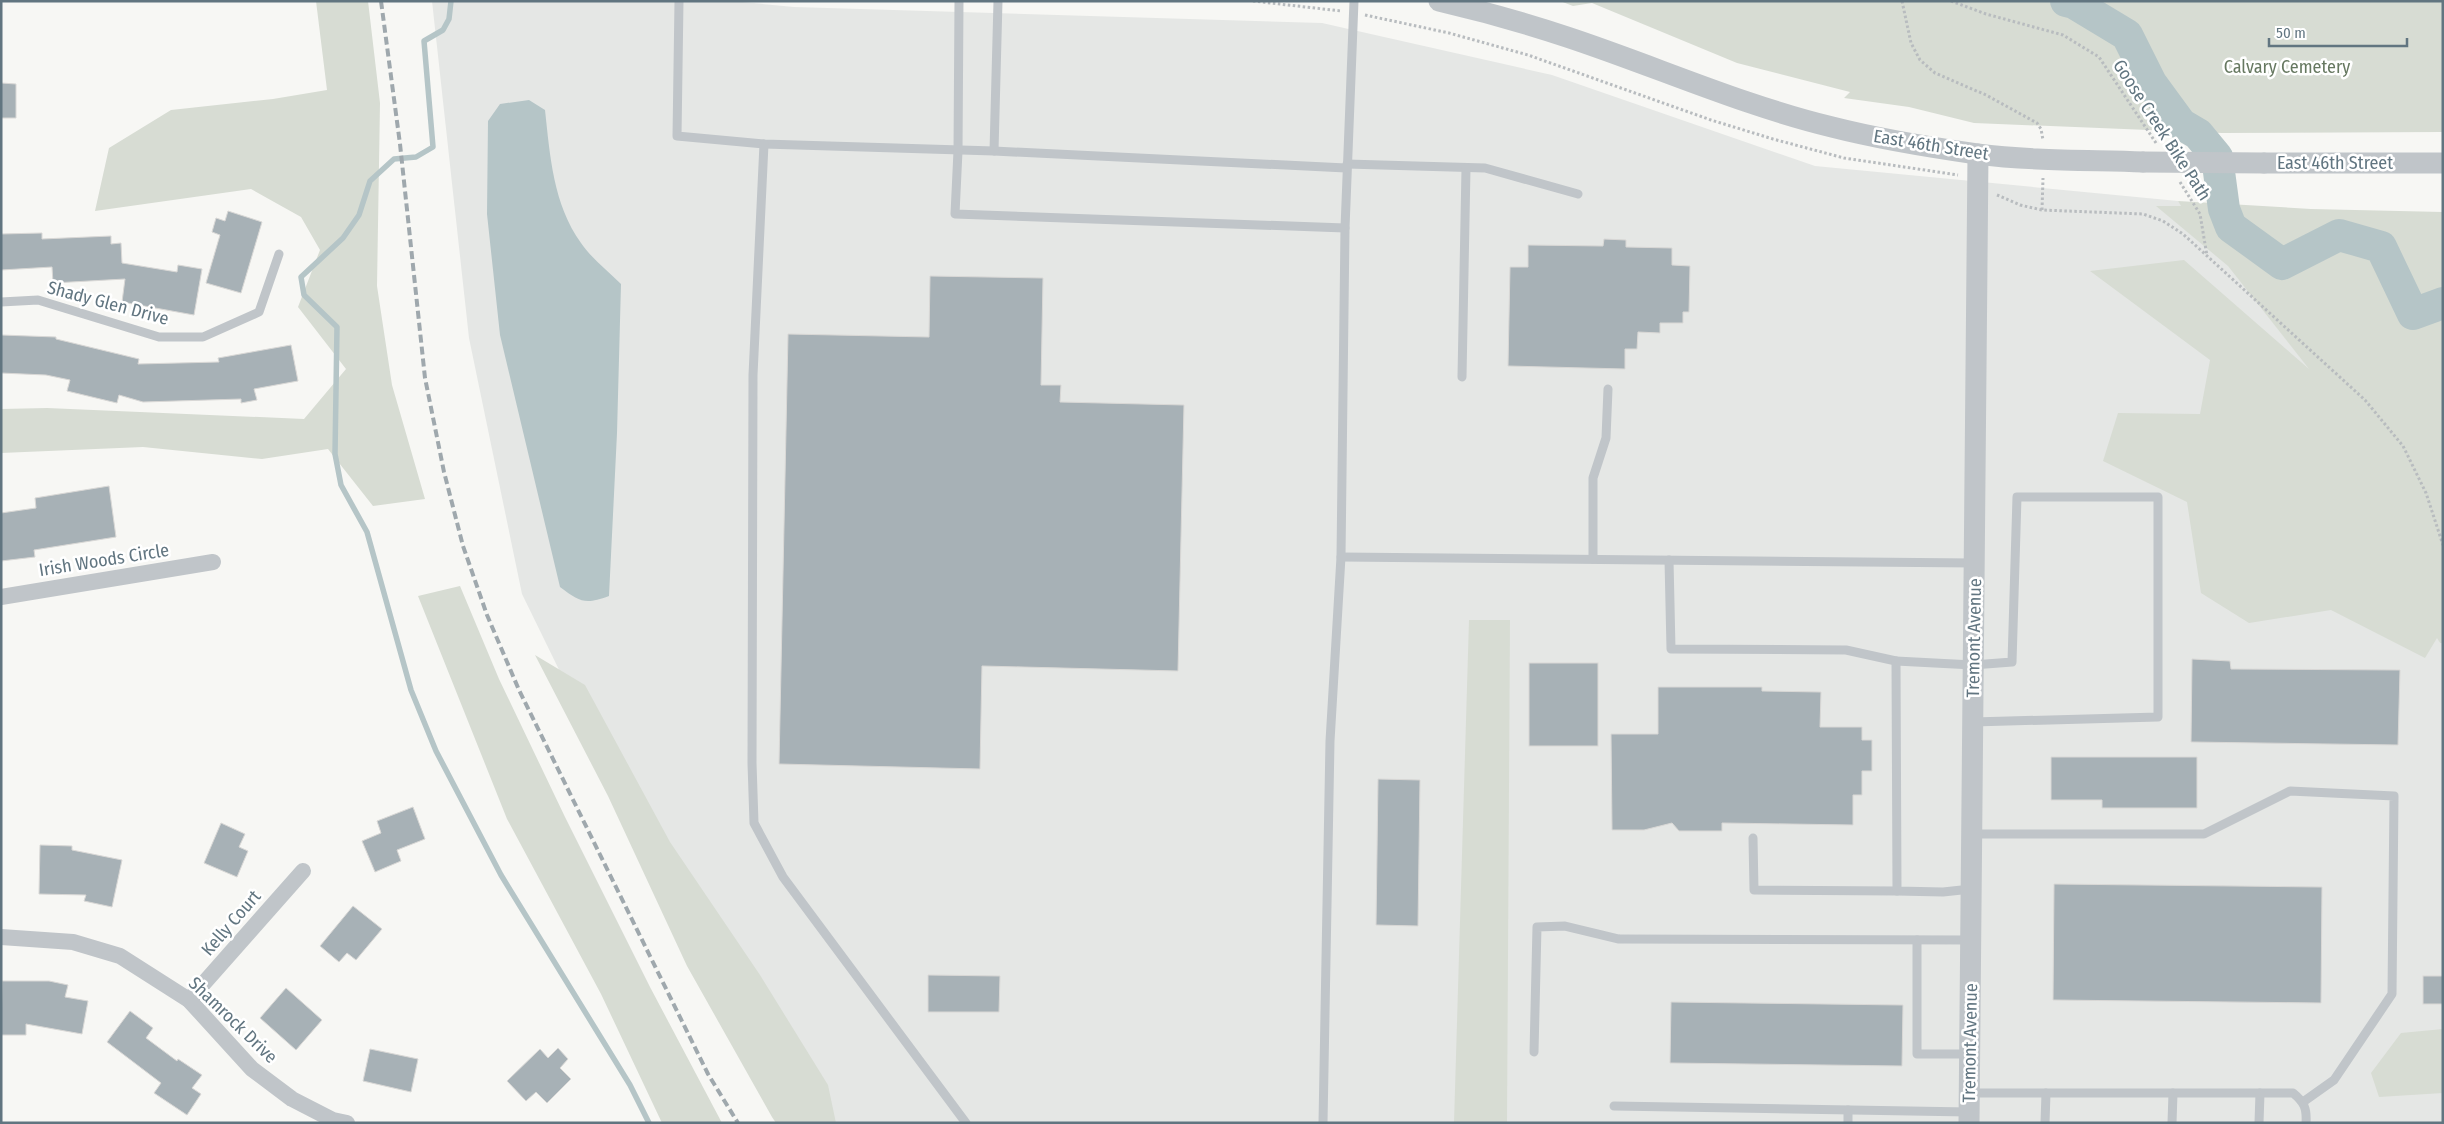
<svg xmlns="http://www.w3.org/2000/svg" width="2444" height="1124" viewBox="0 0 2444 1124" font-family="'Fira Sans Condensed',sans-serif">
	<style>
		.built { fill: #e5e7e5 }
		.green { fill: #d7dcd3 }
		.water { fill: #b5c5c7 }
		.lines { fill: none; stroke-linecap: round; stroke-linejoin: round }
		.stream { stroke: #b5c5c7; stroke-width: 5.5 }
		.river { stroke: #b5c5c7; stroke-width: 32 }
		.building { fill: #a7b1b6; stroke: #d9d8d6 }
		.path { stroke: #b8bcbf; stroke-width: 3; stroke-dasharray: 2.5 2.5; stroke-linecap: butt }
		.service { stroke: #c0c5c9; stroke-width: 9 }
		.minor { stroke: #c0c5c9; stroke-width: 16 }
		.tertiary { stroke: #c0c5c9; stroke-width: 21 }
		.rail { stroke: #9fa8ad; stroke-width: 4; stroke-dasharray: 8 4; stroke-linecap: butt }
		.tertiary-bridge { stroke: #c0c5c9; stroke-width: 21 }
		.labels { text-anchor: middle; stroke-width: 5; stroke-linejoin: round; paint-order: stroke }
		.park-label { font-size: 18px; fill: #667860; stroke: #fff }
		.street-label { font-size: 18px; fill: #617580; stroke: #fff }
	</style>
	<rect width="100%" height="100%" fill="#f7f7f4"/>
	<polygon class="built" points="432,1 732,1 794,7 1322,23 1552,75 1815,166 2178,201 2376,454 2440,643 2443,643 2443,1123 797,1123 738,1036 522,594 469,338"/>
	<g class="green">
		<polygon points="316,1 368,1 380,103 377,286 392,385 425,499 373,506 328,449 262,459 143,447 1,453 1,409 47,408 304,419 346,369 298,307 320,250 301,217 251,189 95,211 109,148 171,110 273,99 327,90"/>
		<polygon points="1560,1 2443,1 2442,132 2222,133 1974,123 1909,107 1844,98 1850,92 1737,63 1592,3 1573,6"/>
		<polygon points="2178,201 2311,209 2443,212 2443,643 2440,643 2437,638 2425,658 2331,610 2249,623 2201,593 2187,502 2103,461 2118,413 2200,414 2210,360 2090,271 2184,260 2309,369 2228,266 2156,206 2181,206"/>
		<polygon points="460,586 499,679 565,817 650,987 722,1123 662,1123 601,994 507,819 418,596"/>
		<polygon points="1469,620 1510,620 1507,1123 1454,1123"/>
		<polygon points="535,655 585,685 670,842 760,975 828,1085 836,1123 776,1123 772,1117 687,966 608,796"/>
		<polygon points="2443,1029 2443,1093 2379,1097 2371,1073 2401,1033"/>
	</g>
	<path class="water" d="M529,100L545,110C550,155 553,204 581,243C591,258 608,271 621,284L617,433L609,596C585,605 580,602 560,587L500,335L487,214L488,121L500,104Z"/>
	<g class="lines">
		<polyline class="stream" points="451,1 449,19 443,30 424,41 433,147 416,157 394,159 370,181 359,215 343,238 301,277 304,295 337,327 335,454 341,485 367,532 411,690 436,751 501,875 630,1085 649,1123"/>
		<polyline class="river" points="2066,1 2074,3 2127,35 2151,83 2181,124 2198,134 2217,157 2224,209 2231,227 2282,264 2339,235 2381,247 2413,314 2443,303"/>
	</g>
	<g class="building">
		<polygon points="1,83 16,84 16,118 1,118"/>
		<polygon points="228,211 262,222 241,293 206,283 220,235 212,232 216,218 225,221"/>
		<polygon points="42,233 42,239 111,236 111,244 121,243 122,263 177,272 178,265 202,269 194,315 122,302 125,279 53,283 52,267 1,270 1,234"/>
		<polygon points="1604,239 1626,240 1626,247 1672,248 1672,265 1690,266 1689,312 1683,312 1683,323 1660,323 1660,333 1638,332 1637,349 1625,349 1625,369 1508,366 1510,267 1528,267 1528,245 1603,246"/>
		<polygon points="930,276 1043,278 1041,385 1061,385 1060,402 1184,405 1178,671 982,666 980,769 779,764 788,334 929,337"/>
		<polygon points="1,335 56,337 56,339 139,359 138,364 219,362 218,358 291,345 298,381 254,389 257,400 241,403 241,399 143,402 119,395 117,403 67,391 70,380 46,375 1,373"/>
		<polygon points="109,486 116,537 34,550 35,557 1,561 1,513 36,508 35,498"/>
		<polygon points="2192,659 2230,661 2231,669 2400,670 2398,745 2191,742"/>
		<rect x="1529" y="663" width="69" height="83"/>
		<polygon points="1658,687 1762,687 1762,691 1821,692 1820,727 1862,727 1862,740 1872,740 1872,771 1862,771 1862,795 1853,795 1853,825 1722,823 1722,831 1679,831 1672,823 1644,830 1612,830 1611,734 1658,734"/>
		<polygon points="2051,757 2197,757 2197,808 2102,808 2102,800 2051,800"/>
		<polygon points="1378,779 1420,780 1418,926 1376,925"/>
		<polygon points="413,807 425,839 397,850 401,861 375,872 362,841 381,833 377,821"/>
		<polygon points="221,823 245,834 239,847 248,851 237,877 204,863"/>
		<polygon points="40,845 72,846 72,850 122,860 112,907 84,901 86,895 39,894"/>
		<polygon points="2054,884 2322,887 2321,1003 2053,1000"/>
		<polygon points="353,906 382,929 356,960 347,953 339,962 320,946"/>
		<polygon points="928,975 1000,976 999,1012 928,1012"/>
		<rect x="2423" y="976" width="20" height="28"/>
		<polygon points="2,981 49,981 68,985 65,997 88,1001 82,1034 26,1024 26,1035 1,1035"/>
		<polygon points="286,988 322,1020 296,1050 260,1018"/>
		<polygon points="1671,1002 1903,1005 1902,1066 1670,1063"/>
		<polygon points="130,1011 153,1028 146,1038 177,1061 178,1059 202,1075 192,1088 201,1094 187,1115 154,1093 161,1083 107,1042"/>
		<polygon points="558,1048 568,1059 560,1068 571,1079 547,1103 536,1092 526,1101 507,1081 540,1049 548,1058"/>
		<polygon points="370,1049 418,1059 411,1092 363,1081"/>
	</g>
	<g class="lines">
		<g class="path">
			<polyline points="1253,1 1341,11"/>
			<polyline points="1902,1 1911,43 1920,60 1935,73 1986,95 2037,123 2041,129 2043,140"/>
			<polyline points="1951,1 1986,14 2063,35 2099,57 2156,143"/>
			<polyline points="1365,15 1449,33 1528,55 1711,120 1773,139 1844,158 1958,175"/>
			<polyline points="2180,182 2200,214 2207,256"/>
			<polyline points="1997,195 2020,205 2042,210 2143,214 2163,221 2183,234 2365,400 2403,446 2426,493 2443,545"/>
			<polyline points="2042,210 2043,178"/>
		</g>
		<g class="service">
			<polyline points="679,1 677,136 764,144 994,151 1346,168"/>
			<polyline points="959,1 958,151 955,214 1345,228"/>
			<polyline points="764,144 753,375 752,763 754,823 783,877 966,1123"/>
			<polyline points="994,151 998,1"/>
			<polyline points="1347,164 1485,168 1578,194"/>
			<polyline points="1,302 38,300 159,337 203,337 259,312 279,254"/>
			<polyline points="1462,377 1466,168"/>
			<polyline points="1341,557 1974,563"/>
			<polyline points="1593,559 1593,478 1606,438 1608,389"/>
			<polyline points="1669,560 1671,649 1846,650 1896,661"/>
			<polyline points="1972,834 2204,834 2290,791 2394,796 2392,994 2334,1080 2303,1102"/>
			<polyline points="1753,838 1754,890 1897,891"/>
			<polyline points="1971,889 1943,892 1897,891 1896,661 1973,665 2012,662 2017,497 2158,497 2158,717 1973,722"/>
			<polyline points="1917,940 1917,1054 1969,1054"/>
			<polyline points="1534,1052 1537,927 1565,926 1619,939 1971,940"/>
			<path d="M1970,1093H2293C2304,1102 2307,1108 2306,1123"/>
			<polyline points="1614,1106 1969,1112"/>
			<polyline points="1323,1123 1330,741 1341,557 1345,228 1354,1"/>
			<polyline points="1848,1123 1848,1110"/>
			<polyline points="2045,1123 2046,1093"/>
			<polyline points="2172,1123 2173,1093"/>
			<polyline points="2259,1123 2260,1093"/>
		</g>
		<g class="minor">
			<polyline points="1,597 213,562"/>
			<polyline points="1,937 73,942 120,956 189,1000 252,1069 292,1099 333,1120 347,1123"/>
			<polyline points="189,1000 303,871"/>
		</g>
		<g class="tertiary">
			<path d="M1439,1C1482,11 1525,23 1567,37C1655,66 1741,105 1832,127C1879,139 1928,147 1977,154C2032,161 2088,160 2143,162"/>
			<polyline points="2264,163 2443,163"/>
			<polyline points="1969,1123 1978,154"/>
		</g>
		<polyline class="rail" points="381,1 400,144 425,378 444,472 463,546 487,615 519,690 708,1074 738,1123"/>
		<polyline class="tertiary-bridge" points="2143,162 2264,163"/>
	</g>
	<g class="labels">
		<g class="park-label">
			<text x="2287" y="73">Calvary Cemetery</text>
		</g>
		<g class="street-label">
			<text transform="translate(2162 130) rotate(57)" y="6">Goose Creek Bike Path</text>
			<text transform="translate(1931 145) rotate(9)" y="6">East 46th Street</text>
			<text x="2335" y="169">East 46th Street</text>
			<text transform="translate(108 303) rotate(15)" y="6">Shady Glen Drive</text>
			<text transform="translate(104 560) rotate(-9)" y="6">Irish Woods Circle</text>
			<text transform="translate(1974 638) rotate(-89)" y="6">Tremont Avenue</text>
			<text transform="translate(231 923) rotate(-49)" y="6">Kelly Court</text>
			<text transform="translate(233 1020) rotate(44)" y="6">Shamrock Drive</text>
			<text transform="translate(1970 1043) rotate(-89)" y="6">Tremont Avenue</text>
		</g>
	</g>
	<rect width="2444" height="1124" fill="none" stroke="#617580" stroke-width="5"/>
	<path d="M2269 38v8h138v-8" fill="none" stroke="#617580" stroke-width="2.5"/>
	<text x="2276" y="38" font-size="15" fill="#617580" stroke="#ffffff" stroke-width="4" paint-order="stroke">50 m</text>
</svg>
